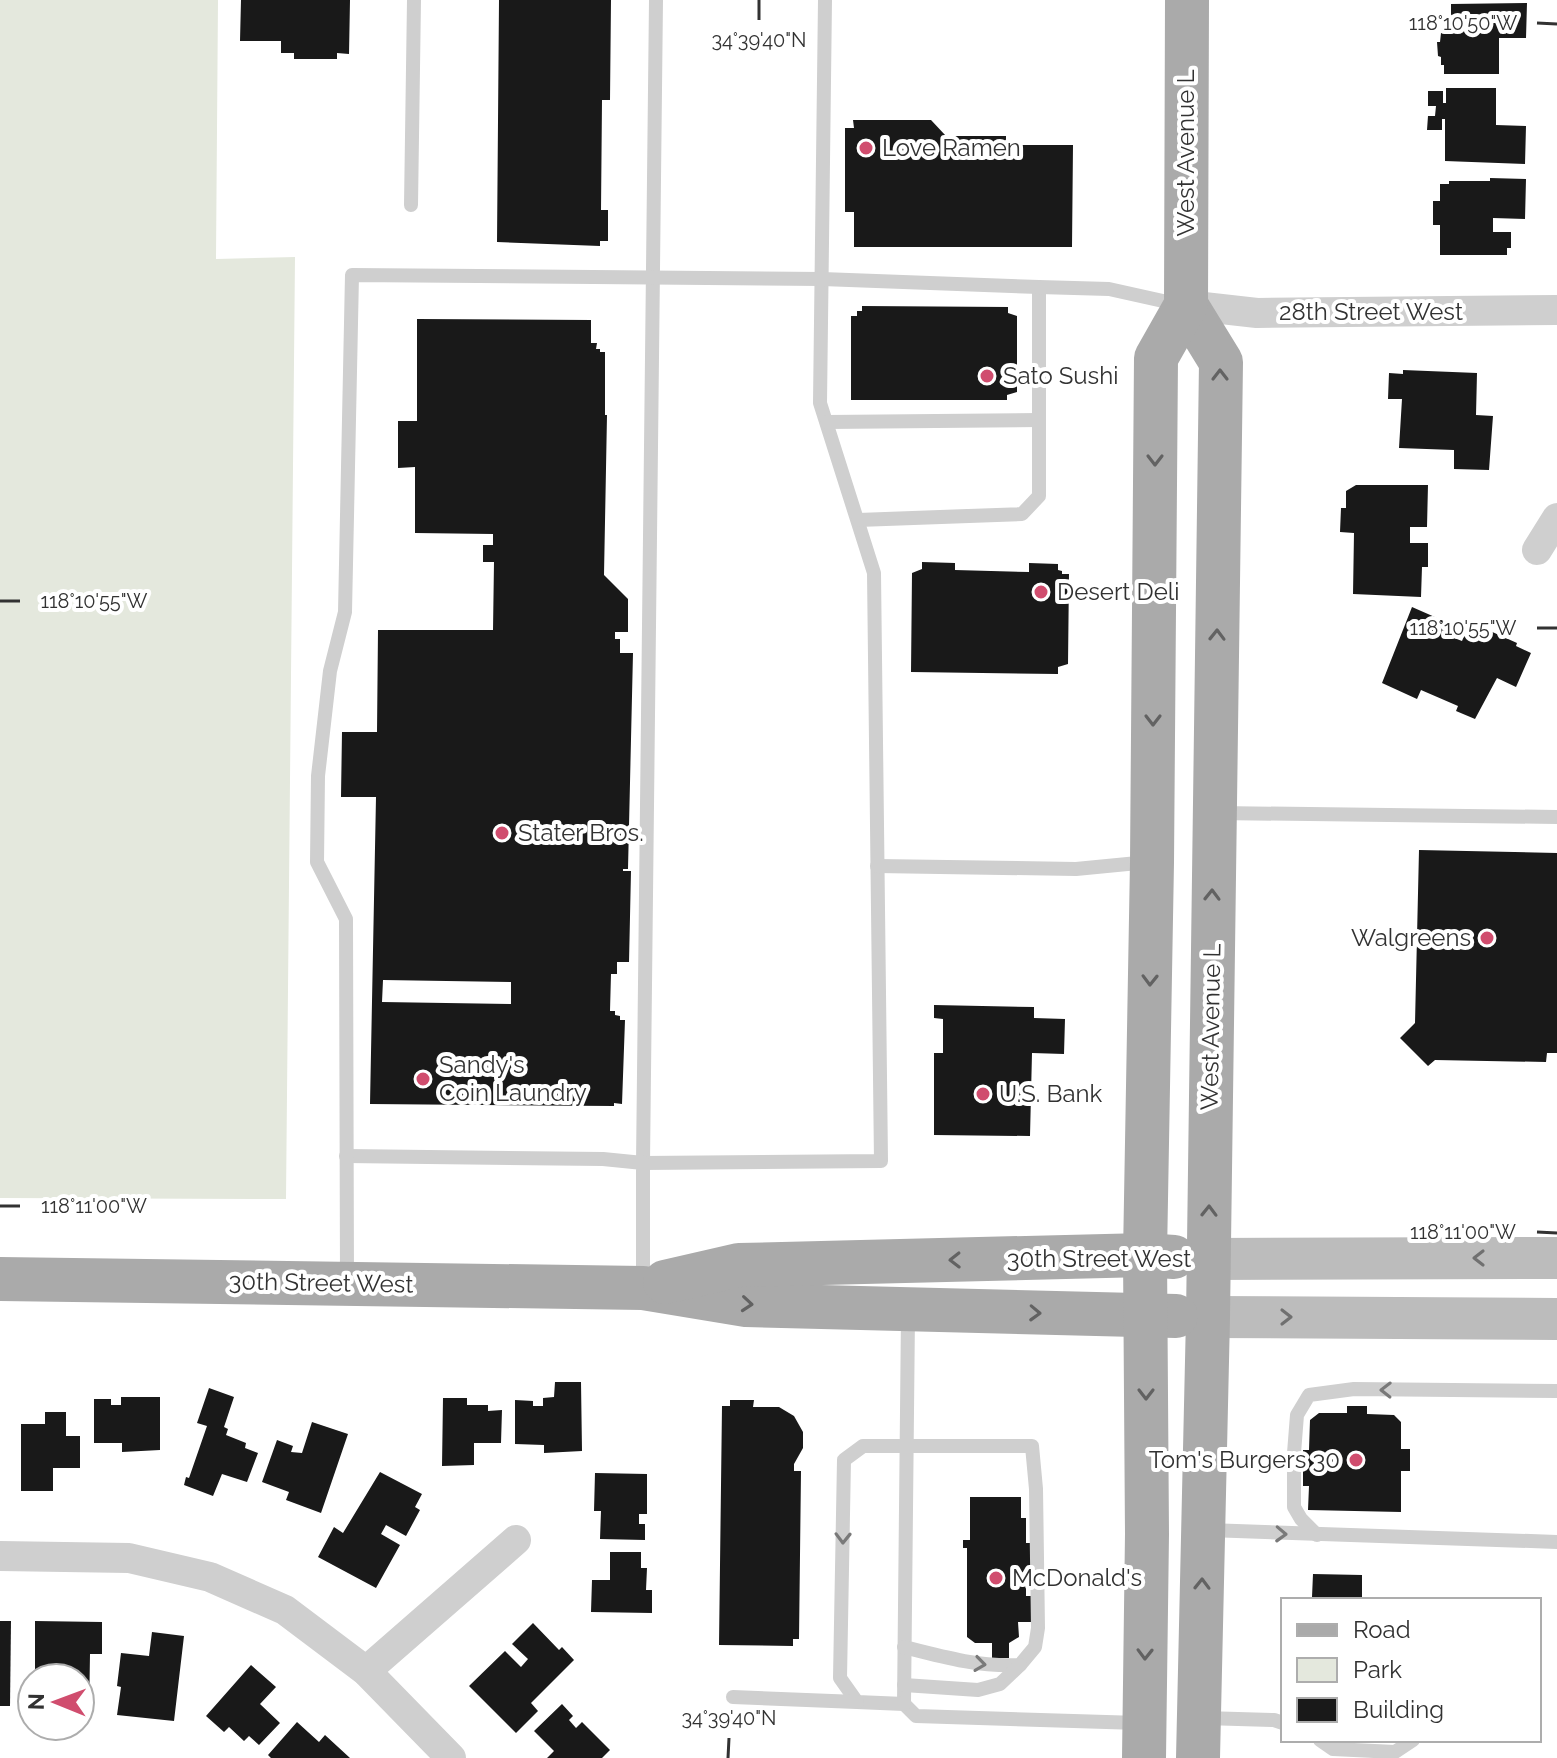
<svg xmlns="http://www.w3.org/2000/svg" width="1557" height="1758" viewBox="0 0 1557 1758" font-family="Raleway,sans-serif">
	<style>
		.green { fill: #e4e8dd }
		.building { fill: #191919; fill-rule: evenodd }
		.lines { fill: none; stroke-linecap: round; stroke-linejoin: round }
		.lane { stroke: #cfcfcf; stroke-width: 14 }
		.street { stroke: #cfcfcf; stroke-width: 30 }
		.secondary { stroke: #bcbcbc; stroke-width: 42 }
		.primary { stroke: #aaa; stroke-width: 44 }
		.oneway { stroke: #626262 }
		.oneway2 { stroke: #707070 }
		.oneway3 { stroke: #797979 }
		.ticks { fill: none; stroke: #323232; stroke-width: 3 }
		.poi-dot { fill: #d04d6e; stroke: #fff; stroke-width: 3 }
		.labels { text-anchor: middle; stroke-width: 8; stroke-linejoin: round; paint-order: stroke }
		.poi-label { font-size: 24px; fill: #323232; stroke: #fff; text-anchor: start }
		.street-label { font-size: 24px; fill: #323232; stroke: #fff }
		.ticks-label { font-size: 20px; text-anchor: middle; fill: #323232; stroke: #fff; stroke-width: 8; stroke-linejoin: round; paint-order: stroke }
	</style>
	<rect width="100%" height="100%" fill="#fff"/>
	<polygon class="green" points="0,0 218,0 216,259 295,257 286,1199 0,1198"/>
	<g class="building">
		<polygon points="241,0 350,0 349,54 337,53 337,59 294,59 294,53 281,53 281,41 240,41"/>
		<polygon points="499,0 611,0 610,100 602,100 601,210 608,210 608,241 600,241 600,246 497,242"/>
		<polygon points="1527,3 1526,38 1499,38 1499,74 1444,74 1444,65 1441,65 1441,57 1438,56 1437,42 1440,42 1441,33 1451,33 1451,4"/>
		<polygon points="1446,88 1496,88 1496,125 1526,126 1525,164 1445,161 1445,119 1442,119 1442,130 1427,130 1428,116 1435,116 1436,106 1428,106 1428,91 1443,91 1443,103 1446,103"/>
		<polygon points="853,120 931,120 946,136 1006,136 1006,145 1073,145 1072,247 854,247 854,212 845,212 845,128 854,128"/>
		<polygon points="1490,178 1526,179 1525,219 1493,218 1493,232 1511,232 1511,248 1507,248 1507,255 1440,255 1440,225 1433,225 1433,201 1440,201 1440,184 1449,184 1449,181 1490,181"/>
		<polygon points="862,306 1008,307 1008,313 1017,316 1017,392 1007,395 1007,400 851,400 851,316 857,316 857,311 862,311"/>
		<path d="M417,319L591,320V343H597L596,349H600V352H605V415H607L604,575L628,599V632H615V639H620V653H633L628,869H623V871H631L629,962H617V974H611L610,1011H615V1015L620,1016V1020H625L622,1104L614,1103V1106L370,1104L376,797H341L342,732H377L378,630H493L494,562H483V545H493V534L415,533V467L398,468V421H417ZM383,980L511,982V1004L382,1002Z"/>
		<polygon points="1403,370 1477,373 1476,415 1493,416 1489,470 1454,469 1454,450 1399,448 1402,399 1388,399 1389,373 1403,374"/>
		<polygon points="1356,485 1428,485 1427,527 1410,527 1410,543 1428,543 1428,567 1422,567 1421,597 1353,594 1354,533 1340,532 1341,508 1346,508 1346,491"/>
		<polygon points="922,562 955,563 955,570 1029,572 1029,563 1058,564 1058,570 1062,571 1062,574 1069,574 1068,664 1058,667 1058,674 911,672 912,573 922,569"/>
		<polygon points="1412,607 1453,625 1449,636 1462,641 1470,622 1517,643 1516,646 1531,653 1516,687 1497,678 1475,719 1456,711 1458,706 1421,690 1417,699 1382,683"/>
		<polygon points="1419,850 1557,853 1557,1053 1547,1053 1546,1062 1435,1060 1428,1066 1400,1038 1415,1023"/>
		<polygon points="934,1005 1034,1007 1034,1018 1065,1019 1064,1054 1032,1053 1030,1136 934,1135 934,1053 943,1053 943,1019 934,1018"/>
		<polygon points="555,1382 581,1382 582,1451 544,1453 544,1445 515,1444 515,1400 533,1401 533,1406 543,1406 543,1398 554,1397"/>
		<polygon points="209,1388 234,1397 224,1427 228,1429 226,1435 246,1443 245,1448 258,1453 247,1482 222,1474 213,1496 184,1485 186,1477 189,1478 207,1426 197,1423"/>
		<polygon points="121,1397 160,1397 160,1450 122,1452 122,1443 94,1443 94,1399 111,1399 111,1405 121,1405"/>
		<polygon points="443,1398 467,1398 467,1405 488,1405 488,1411 502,1410 501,1443 474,1443 474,1465 442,1466"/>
		<polygon points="730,1400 754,1400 753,1407 779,1407 794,1416 803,1432 803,1448 794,1464 794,1471 801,1471 799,1639 793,1639 793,1646 719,1645 722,1406 730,1406"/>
		<polygon points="1347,1406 1367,1406 1367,1414 1394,1415 1401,1422 1401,1449 1410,1449 1410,1471 1401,1471 1401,1512 1308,1510 1309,1486 1303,1486 1303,1450 1309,1450 1310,1420 1319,1413 1347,1413"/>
		<polygon points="45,1412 66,1412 66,1436 80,1436 80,1468 53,1468 53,1491 21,1491 21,1424 45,1424"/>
		<polygon points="312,1422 348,1434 321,1513 286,1500 289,1492 262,1482 277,1440 293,1446 291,1452 302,1453"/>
		<polygon points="380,1472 422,1494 415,1507 420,1510 406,1536 386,1525 381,1534 400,1545 376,1588 318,1557 334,1527 343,1533"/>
		<polygon points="595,1473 647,1474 647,1514 639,1514 639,1524 645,1524 645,1540 600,1539 601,1511 594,1511"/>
		<polygon points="970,1497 1021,1497 1021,1518 1026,1518 1026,1543 1034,1543 1034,1569 1026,1569 1026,1596 1034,1596 1034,1622 1018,1622 1019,1637 1009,1643 1009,1658 992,1658 992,1643 975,1643 967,1637 967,1548 963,1548 963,1540 970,1540"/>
		<polygon points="610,1552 641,1552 641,1568 647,1568 646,1590 652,1590 652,1613 591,1612 592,1580 610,1580"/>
		<polygon points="1313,1574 1362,1575 1362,1600 1298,1600 1298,1597 1312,1597"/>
		<polygon points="0,1621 11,1621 10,1706 0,1706"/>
		<polygon points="35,1621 102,1622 102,1654 90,1654 89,1715 80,1715 80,1678 47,1678 47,1672 35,1671"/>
		<polygon points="533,1623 559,1650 562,1647 574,1660 531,1703 538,1711 516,1733 469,1686 505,1651 521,1667 528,1659 512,1644"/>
		<polygon points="152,1632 184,1636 174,1721 117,1715 121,1687 117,1686 121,1653 149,1656"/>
		<polygon points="251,1665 276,1687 260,1704 280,1723 259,1745 249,1736 244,1741 229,1727 224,1732 206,1716"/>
		<polygon points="562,1704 573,1716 569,1720 576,1728 582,1722 610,1750 602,1758 547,1758 554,1751 534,1731"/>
		<polygon points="297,1722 319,1742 325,1735 350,1758 271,1758 268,1755"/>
	</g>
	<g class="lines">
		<g class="lane">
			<polyline points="656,0 643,1163 881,1161 874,573 820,403 825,0"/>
			<polyline points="411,205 414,0"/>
			<polyline points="827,422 1039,420"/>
			<polyline points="858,520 1022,514 1039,496 1039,287"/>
			<polyline points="1218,813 1557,817"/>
			<polyline points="877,866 1076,869 1148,862"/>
			<polyline points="346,1156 603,1159 643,1163 643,1286"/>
			<polyline points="347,1281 346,919 317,862 318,776 330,671 345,612 352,275 822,279 1039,287 1109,289 1181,305"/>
			<polyline points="908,1314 904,1704 916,1716 1139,1723"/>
			<polyline points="1208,1530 1557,1542"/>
			<polyline points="1317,1535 1301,1519 1294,1507 1294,1453 1297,1415 1309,1395 1354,1389 1557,1391"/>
			<path d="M904,1647C943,1657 979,1667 1020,1665L1035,1647L1038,1628L1036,1489L1032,1446H863L844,1460L840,1678L857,1702L904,1704"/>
			<polyline points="904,1685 978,1690 1000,1684 1020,1665"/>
			<polyline points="733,1697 857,1702"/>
			<polyline points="1204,1718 1274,1720 1283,1723"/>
			<polyline points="1320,1740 1333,1749 1395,1752 1413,1740"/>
		</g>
		<g class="street">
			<polyline points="1186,305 1257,313 1557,310"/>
			<polyline points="1537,550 1557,518"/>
			<polyline points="0,1556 129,1558 210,1577 285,1610 366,1671 451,1758"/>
			<polyline points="366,1671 516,1540"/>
		</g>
		<g class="secondary">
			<polyline points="1208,1259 1557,1258"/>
			<polyline points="1208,1317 1557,1319"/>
		</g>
		<g class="primary">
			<polyline points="1186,305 1221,362 1208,1317 1198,1758"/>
			<polyline points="0,1279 643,1288 746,1305 1176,1316"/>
			<polyline points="665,1282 739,1265 1145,1255 1174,1257"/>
			<polyline points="1144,1758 1147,1534 1145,1255 1152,862 1156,358 1186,305 1187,0"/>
		</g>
	</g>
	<defs><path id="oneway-chevron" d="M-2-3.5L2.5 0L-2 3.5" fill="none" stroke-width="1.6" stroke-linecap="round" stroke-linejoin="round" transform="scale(2)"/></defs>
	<g class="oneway">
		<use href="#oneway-chevron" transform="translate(1220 375) rotate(-90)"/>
		<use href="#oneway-chevron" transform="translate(1155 460) rotate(90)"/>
		<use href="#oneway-chevron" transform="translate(1217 635) rotate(-89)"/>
		<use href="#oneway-chevron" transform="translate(1153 720) rotate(90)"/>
		<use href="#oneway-chevron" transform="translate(1212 895) rotate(-89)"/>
		<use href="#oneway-chevron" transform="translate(1150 980) rotate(91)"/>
		<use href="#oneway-chevron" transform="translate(1209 1211) rotate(-89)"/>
		<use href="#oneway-chevron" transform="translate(955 1260) rotate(179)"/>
		<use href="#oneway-chevron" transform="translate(747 1304) rotate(5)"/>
		<use href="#oneway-chevron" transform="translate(1035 1313) rotate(2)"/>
		<use href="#oneway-chevron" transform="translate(1146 1394) rotate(90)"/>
		<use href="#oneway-chevron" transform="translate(1202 1584) rotate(-89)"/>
		<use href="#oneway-chevron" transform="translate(1145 1654) rotate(91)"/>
	</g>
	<g class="oneway2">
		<use href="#oneway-chevron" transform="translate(1479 1258) rotate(180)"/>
		<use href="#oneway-chevron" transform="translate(1286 1317)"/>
	</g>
	<g class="oneway3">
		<use href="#oneway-chevron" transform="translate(1386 1390) rotate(-179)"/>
		<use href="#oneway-chevron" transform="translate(1281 1534) rotate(2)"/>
		<use href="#oneway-chevron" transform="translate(843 1538) rotate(91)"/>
		<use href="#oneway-chevron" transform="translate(980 1664) rotate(8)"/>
	</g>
	<path class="ticks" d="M759,20V0M1537,23L1557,24M0,601H20M1537,628H1557M0,1206H20M1537,1232L1557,1233M728,1758L729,1738"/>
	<g class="poi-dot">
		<circle cx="866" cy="148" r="8"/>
		<circle cx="987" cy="376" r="8"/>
		<circle cx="1041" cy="592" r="8"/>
		<circle cx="502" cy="833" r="8"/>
		<circle cx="1487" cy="938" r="8"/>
		<circle cx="423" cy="1079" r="8"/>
		<circle cx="983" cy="1094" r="8"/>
		<circle cx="1356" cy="1460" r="8"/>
		<circle cx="996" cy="1578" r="8"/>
	</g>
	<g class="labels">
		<g class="poi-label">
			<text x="882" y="156">Love Ramen</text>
			<text x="1003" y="384">Sato Sushi</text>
			<text x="1057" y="600">Desert Deli</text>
			<text x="518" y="841">Stater Bros.</text>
			<text x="1471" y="946" text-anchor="end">Walgreens</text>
			<text x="439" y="1073">Sandy's<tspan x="439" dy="28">Coin Laundry</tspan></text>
			<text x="999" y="1102">U.S. Bank</text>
			<text x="1340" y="1468" text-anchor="end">Tom's Burgers 30</text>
			<text x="1012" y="1586">McDonald's</text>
		</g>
		<g class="street-label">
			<text transform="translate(1186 153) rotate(-90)" y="8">West Avenue L</text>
			<text x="1371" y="320">28th Street West</text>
			<text transform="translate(1211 1027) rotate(-89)" y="8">West Avenue L</text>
			<text x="1099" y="1267">30th Street West</text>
			<text transform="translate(321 1283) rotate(1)" y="8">30th Street West</text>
		</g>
	</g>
	<g class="ticks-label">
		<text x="1463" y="30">118°10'50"W</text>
		<text x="759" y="47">34°39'40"N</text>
		<text x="94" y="608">118°10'55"W</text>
		<text x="1463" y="635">118°10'55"W</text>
		<text x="94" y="1213">118°11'00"W</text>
		<text x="1463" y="1239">118°11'00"W</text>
		<text x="729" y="1725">34°39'40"N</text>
	</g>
	<rect x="1281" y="1598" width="260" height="144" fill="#ffffff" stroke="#adadad" stroke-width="2"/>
	<rect x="1297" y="1624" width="40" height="12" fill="#aaaaaa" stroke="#adadad" stroke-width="2"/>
	<text x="1353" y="1638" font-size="24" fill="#323232">Road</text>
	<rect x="1297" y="1658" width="40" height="24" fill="#e4e8dd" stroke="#adadad" stroke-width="2"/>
	<text x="1353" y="1678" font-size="24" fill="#323232">Park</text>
	<rect x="1297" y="1698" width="40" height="24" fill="#191919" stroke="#adadad" stroke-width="2"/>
	<text x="1353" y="1718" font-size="24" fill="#323232">Building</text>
	<g transform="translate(56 1702) rotate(271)"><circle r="38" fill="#ffffff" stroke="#adadad" stroke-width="2"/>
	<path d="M0-6L14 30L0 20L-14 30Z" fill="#d04d6e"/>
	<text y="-12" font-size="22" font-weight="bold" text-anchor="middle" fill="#323232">N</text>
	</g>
</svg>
